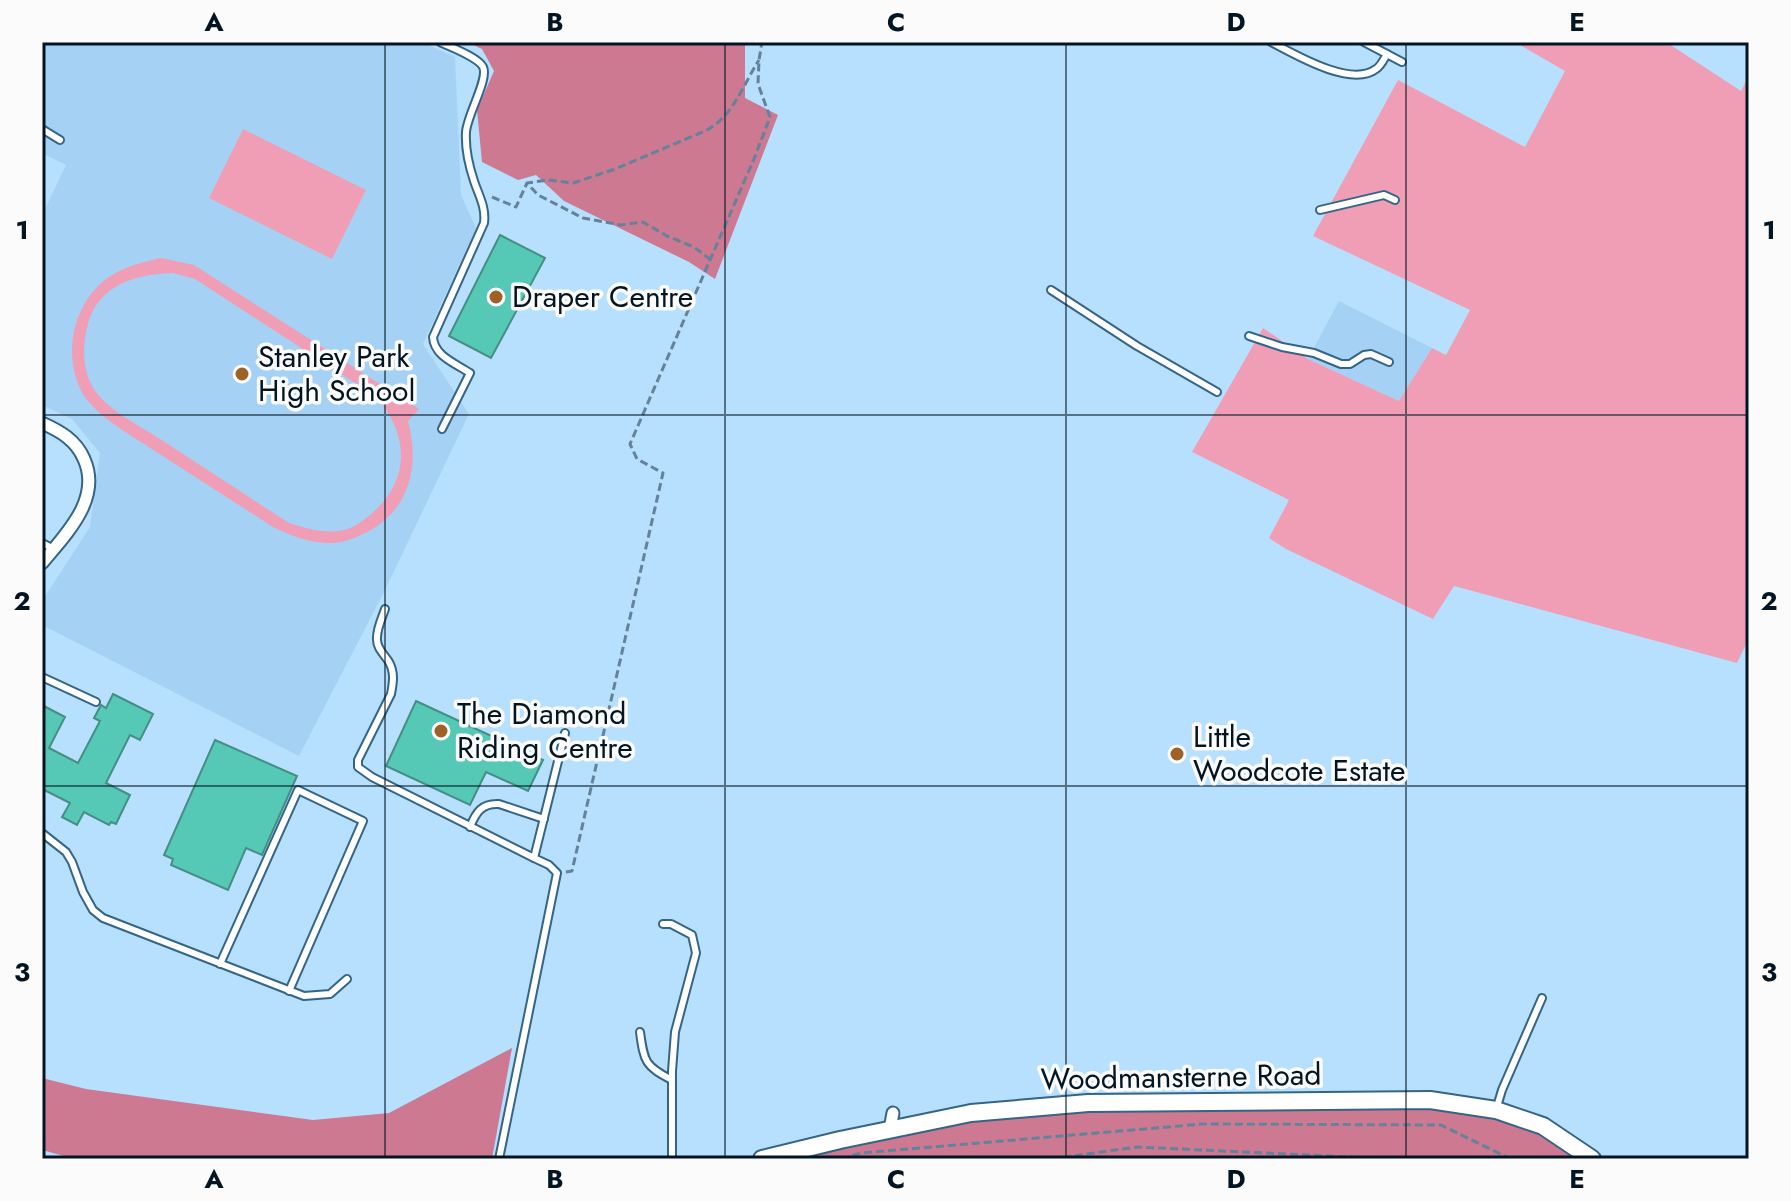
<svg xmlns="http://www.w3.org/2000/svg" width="1791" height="1201" viewBox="0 0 1791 1201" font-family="Jost,sans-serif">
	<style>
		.built { fill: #a5d2f4 }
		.green { fill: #ef9eb5; fill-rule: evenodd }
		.forest { fill: #cc7991 }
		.building { fill: #55c8b6; stroke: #468e82; stroke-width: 2 }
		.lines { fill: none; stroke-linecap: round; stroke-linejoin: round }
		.lane-casing { stroke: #356586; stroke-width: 10 }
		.street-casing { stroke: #356586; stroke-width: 15 }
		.secondary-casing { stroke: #356586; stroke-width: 20 }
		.path { stroke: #648299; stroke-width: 3; stroke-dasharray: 8 4; stroke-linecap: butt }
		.lane { stroke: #fff; stroke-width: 6 }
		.street { stroke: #fff; stroke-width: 11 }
		.secondary { stroke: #fff; stroke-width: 16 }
		.grid { fill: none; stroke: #031522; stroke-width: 2; stroke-opacity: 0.55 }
		.poi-dot { fill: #9f6226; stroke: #fbfbfb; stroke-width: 3 }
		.labels { text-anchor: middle; stroke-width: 7; stroke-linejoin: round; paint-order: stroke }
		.poi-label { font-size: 30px; fill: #031522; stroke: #fbfbfb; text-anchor: start }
		.street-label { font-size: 30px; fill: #031522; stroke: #fbfbfb }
		.neatline { fill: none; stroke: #031522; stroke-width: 3 }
		.grid-label { font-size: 26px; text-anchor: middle; font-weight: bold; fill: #031522 }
	</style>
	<rect width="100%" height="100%" fill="#b7e0ff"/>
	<g class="built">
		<polygon points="42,42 422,42 455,57 461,195 476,228 423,344 469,414 385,590 299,756 42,625 42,601 90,527 100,453 72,419 42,405 42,215 66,165 42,153"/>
		<polygon points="1339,301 1432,348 1399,401 1308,359"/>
	</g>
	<g class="green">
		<polygon points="1515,42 1666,42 1741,91 1749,75 1749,638 1737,663 1454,586 1433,619 1286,549 1269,538 1289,500 1192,452 1263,328 1308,359 1399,401 1432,348 1446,355 1470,310 1313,236 1398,80 1525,147 1565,71"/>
		<polygon points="243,129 366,190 332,259 209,198"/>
		<path d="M161,258L194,265L419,409L408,421C420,465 410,510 367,532C354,539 340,544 326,543C306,542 290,535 273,527C234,502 194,476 155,451C135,438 102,419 87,400C69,376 68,339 80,313C97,276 123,266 161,258ZM173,273L195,279L375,396C410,434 411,481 370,515C360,523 351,530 338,531C321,533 305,528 289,523C246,495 203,467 160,439C139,425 111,412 96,392C80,371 82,338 91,315C105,282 141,274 173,273Z"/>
	</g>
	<g class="forest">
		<polygon points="467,42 745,42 745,98 778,115 715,279 689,262 564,201 536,175 518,180 482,162 477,110 494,71 482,49"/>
		<polygon points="512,1048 492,1159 75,1159 42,1150 42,1078 86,1089 313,1120 389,1113"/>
		<polygon points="1430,1100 1496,1110 1592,1159 789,1159 971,1113"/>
	</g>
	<g class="building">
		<polygon points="500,235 545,258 491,358 449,336"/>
		<polygon points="113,694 153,714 140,740 130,735 106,783 130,795 116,824 111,822 109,825 84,812 77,825 62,817 70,803 42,789 42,705 65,717 49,748 78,763 100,721 94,718 101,705 106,708"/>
		<polygon points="416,701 543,760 528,791 486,772 470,805 386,766"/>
		<polygon points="215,740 297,776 262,855 246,848 228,890 171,865 173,859 164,855"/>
	</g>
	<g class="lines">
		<defs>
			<g id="lane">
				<path d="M440,42C450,47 478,57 483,67C489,79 467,115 466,132C465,148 469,166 474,181C479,196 486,207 484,223L433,337C434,356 455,363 470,373L442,429"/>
				<path d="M1271,42C1294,54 1351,88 1376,69C1381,66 1384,59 1387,54"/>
				<polyline points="1364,42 1402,62"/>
				<polyline points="42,129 60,140"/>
				<polyline points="1320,210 1384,195 1395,200"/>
				<polyline points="1051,290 1137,346 1217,392"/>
				<polyline points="1249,336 1282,347 1314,353 1341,364 1350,364 1364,355 1371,354 1389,362"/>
				<polyline points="42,543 54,549"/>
				<path d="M385,609C382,618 376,630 377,640C377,649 385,655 389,662C395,673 393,683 391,694L358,760V767L372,777L534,858"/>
				<polyline points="42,677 96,702"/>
				<path d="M470,827C476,812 482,803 499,804L544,819"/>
				<polyline points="42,833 66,852 72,862 83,892 93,910 103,918 304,996 330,994 347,979"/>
				<polyline points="663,924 671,924 692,935 696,953 675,1032 672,1071 672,1159"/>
				<polyline points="220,964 298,790 363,821 289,991"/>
				<path d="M640,1032C644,1062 645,1066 672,1080"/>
				<polyline points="1496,1110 1502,1090 1542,998"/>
				<polyline points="499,1159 557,873 549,865 534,858 565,733"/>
			</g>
			<g id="street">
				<path d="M42,423C60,431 76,440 84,459C102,499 66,534 42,563"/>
				<polyline points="890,1129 893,1113"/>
			</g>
			<polyline id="secondary" points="762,1159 840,1140 971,1113 1088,1103 1430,1100 1496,1110 1543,1126 1592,1159"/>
		</defs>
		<use href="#lane" class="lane-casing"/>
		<use href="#street" class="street-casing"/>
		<use href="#secondary" class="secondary-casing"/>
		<g class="path">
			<polyline points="492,197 516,207 527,183"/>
			<path d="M711,260L694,247L667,236L643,222L621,225L583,218L538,195L527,183L548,180L573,183L615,169L705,131C733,117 743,85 759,60"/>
			<polyline points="566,872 572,871 663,473 637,459 630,444 754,159 770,117 758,84 759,60 762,42"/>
			<polyline points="841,1159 861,1153 1203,1124 1441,1125 1511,1159"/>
			<polyline points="1051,1159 1137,1147 1394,1159"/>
		</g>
		<use href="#lane" class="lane"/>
		<use href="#street" class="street"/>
		<use href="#secondary" class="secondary"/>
	</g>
	<path class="grid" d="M385,42V1159M725,42V1159M1066,42V1159M1406,42V1159M42,415H1749M42,786H1749"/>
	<g class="poi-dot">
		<circle cx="496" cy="297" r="8"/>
		<circle cx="242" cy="374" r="8"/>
		<circle cx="441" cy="731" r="8"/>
		<circle cx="1177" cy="754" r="8"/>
	</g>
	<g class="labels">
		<g class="poi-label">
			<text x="512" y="307">Draper Centre</text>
			<text x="258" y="367">Stanley Park<tspan x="258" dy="34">High School</tspan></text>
			<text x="457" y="724">The Diamond<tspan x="457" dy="34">Riding Centre</tspan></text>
			<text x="1193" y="747">Little<tspan x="1193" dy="34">Woodcote Estate</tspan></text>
		</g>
		<g class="street-label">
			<text transform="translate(1181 1077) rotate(-1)" y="10">Woodmansterne Road</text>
		</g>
	</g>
	<rect width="1791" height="1201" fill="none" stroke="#fbfbfb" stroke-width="88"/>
	<rect x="44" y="44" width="1703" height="1113" class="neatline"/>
	<g class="grid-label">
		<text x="214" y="31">A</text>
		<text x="555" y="31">B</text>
		<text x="896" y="31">C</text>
		<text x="1236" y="31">D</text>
		<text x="1577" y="31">E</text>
		<text x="22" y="239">1</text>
		<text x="1769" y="239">1</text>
		<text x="22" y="610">2</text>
		<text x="1769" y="610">2</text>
		<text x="22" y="981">3</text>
		<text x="1769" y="981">3</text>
		<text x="214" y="1188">A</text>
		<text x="555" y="1188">B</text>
		<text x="896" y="1188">C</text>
		<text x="1236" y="1188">D</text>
		<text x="1577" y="1188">E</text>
	</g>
</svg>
